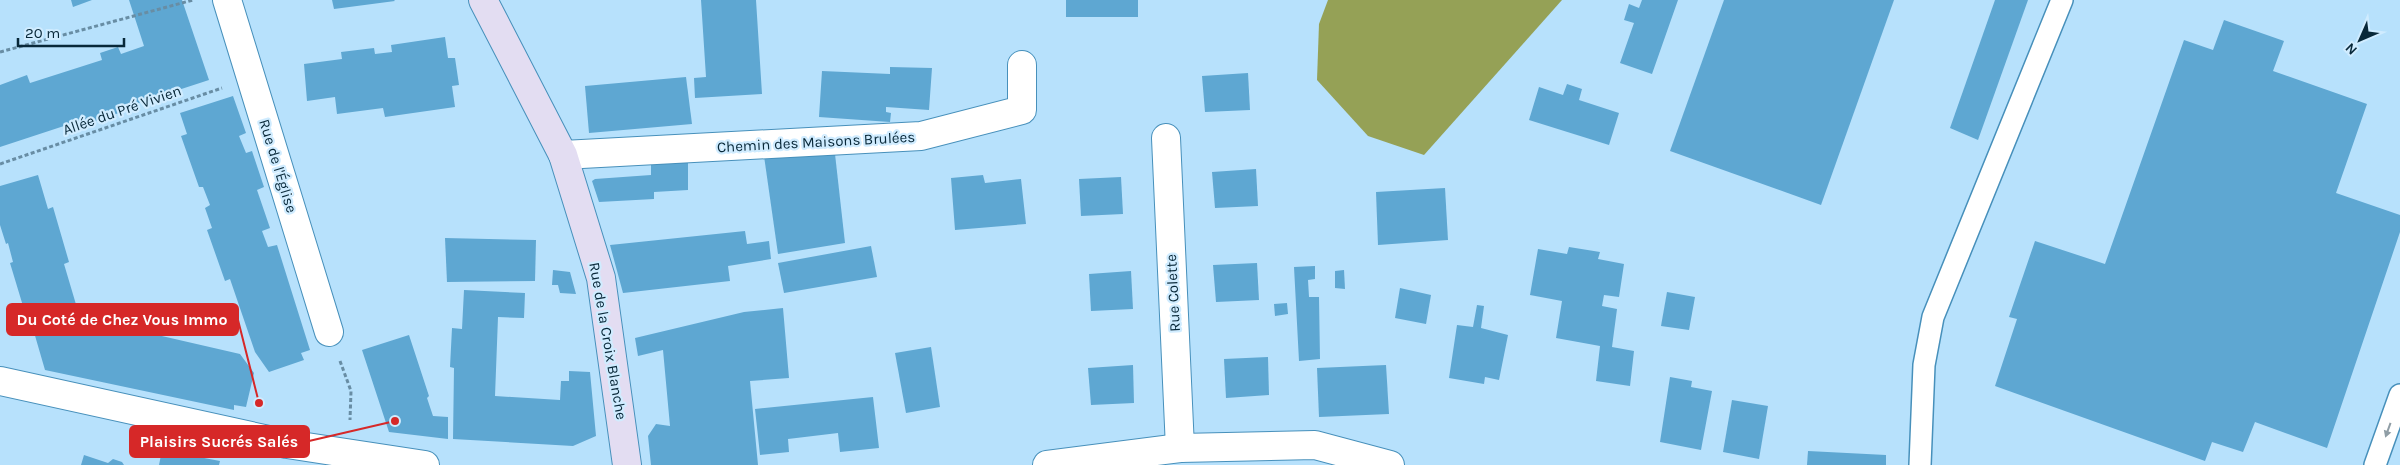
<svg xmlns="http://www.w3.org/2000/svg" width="2400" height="465" viewBox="0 0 2400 465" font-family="Karla,sans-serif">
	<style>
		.forest { fill: #95a156 }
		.building { fill: #5ea7d2 }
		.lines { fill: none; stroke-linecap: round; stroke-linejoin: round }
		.lane-casing { stroke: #4790bb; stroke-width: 24 }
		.street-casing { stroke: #4790bb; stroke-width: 30 }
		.secondary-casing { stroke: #4790bb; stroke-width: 30 }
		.path { stroke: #688da4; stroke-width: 3; stroke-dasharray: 4 2.5; stroke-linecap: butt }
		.lane { stroke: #fff; stroke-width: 21 }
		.street { stroke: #fff; stroke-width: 28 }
		.secondary { stroke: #e3ddf2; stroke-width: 28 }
		.oneway { fill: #909ea6 }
		.labels { text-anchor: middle; stroke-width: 4.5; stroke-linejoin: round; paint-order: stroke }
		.street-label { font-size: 15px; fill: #082839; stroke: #d0ecff }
		.leader { fill: none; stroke: #d62828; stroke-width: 2 }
		.callout-dot { fill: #d62828; stroke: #d0ecff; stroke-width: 2 }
		.callout { fill: #d62828; stroke: #d62828; stroke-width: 2 }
		.callout-label { font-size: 16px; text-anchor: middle; font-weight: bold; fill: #fff }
	</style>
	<rect width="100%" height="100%" fill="#b7e1fc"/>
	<polygon class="forest" points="1328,0 1562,0 1424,155 1368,136 1317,80 1319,24"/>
	<g class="building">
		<polygon points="71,0 92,0 73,7"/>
		<polygon points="129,0 182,0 209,80 120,109 122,112 69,130 67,125 0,147 0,85 27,75 30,83 102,60 100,53 118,47 121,54 144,46"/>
		<polygon points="332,0 394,0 395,1 334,9"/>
		<polygon points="701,0 756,0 762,94 695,98 694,78 706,77"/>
		<rect x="1066" y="0" width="72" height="17"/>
		<polygon points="1642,0 1678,0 1652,74 1620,63 1634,23 1624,20 1629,4 1639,8"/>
		<polygon points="1724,0 1894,0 1821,205 1670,151"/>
		<polygon points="1995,0 2028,0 1978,140 1950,128"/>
		<polygon points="2224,20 2284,41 2273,71 2367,104 2336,193 2400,215 2400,232 2327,448 2255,422 2243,452 2212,442 2205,461 1995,386 2017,319 2009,317 2035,241 2105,264 2184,40 2213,50"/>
		<polygon points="445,37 448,58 455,58 459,85 452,86 455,107 385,117 383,108 337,114 335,97 307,101 304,64 342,59 341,52 374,48 375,54 392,52 391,45"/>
		<polygon points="890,67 932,68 929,110 886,107 886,112 891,113 890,122 819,117 822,71 890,74"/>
		<polygon points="1248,73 1250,110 1205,112 1202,76"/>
		<polygon points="686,77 692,124 589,133 585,86"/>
		<polygon points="1567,84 1582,89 1579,100 1619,113 1609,145 1529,120 1539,87 1563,95"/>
		<polygon points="233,96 246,133 239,136 246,153 252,151 264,187 257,190 270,228 262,231 268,247 277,245 310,350 301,353 304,360 269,372 255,352 230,279 225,281 207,230 212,228 205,208 210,205 203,187 199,187 181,136 187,134 180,113"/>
		<polygon points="835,154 845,243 778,254 764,156"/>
		<polygon points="688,161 688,190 654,192 654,199 599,202 592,181 595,179 651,175 651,164"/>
		<polygon points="1256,169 1258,206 1215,208 1212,172"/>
		<polygon points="38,175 48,209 53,207 69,262 64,264 83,328 90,329 97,325 126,331 127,328 240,354 254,373 246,407 234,405 234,410 45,370 29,315 26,316 10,263 13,262 8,243 6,244 0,225 0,186"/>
		<polygon points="983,175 985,183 1021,179 1026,224 955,230 951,178"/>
		<polygon points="1121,177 1123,214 1081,216 1079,179"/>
		<polygon points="1445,188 1448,240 1378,245 1376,192"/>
		<polygon points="745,231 747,244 769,241 771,259 728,266 730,281 623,293 610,245"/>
		<polygon points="445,238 536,240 535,281 447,282"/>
		<polygon points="871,246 877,277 784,293 778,263"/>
		<polygon points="1569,247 1600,252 1598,259 1624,264 1619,297 1604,295 1602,306 1617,309 1612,347 1634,351 1630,386 1596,381 1600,346 1556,338 1562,301 1530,295 1538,249 1567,254"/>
		<polygon points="1257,263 1259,300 1216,302 1213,265"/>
		<polygon points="1315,266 1315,279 1308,280 1309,297 1319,297 1320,359 1299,361 1294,267"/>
		<polygon points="553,270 570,272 576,294 560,293 558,285 552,285"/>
		<polygon points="1344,270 1345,289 1335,288 1335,271"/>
		<polygon points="1131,271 1133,309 1091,311 1089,274"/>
		<polygon points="1400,288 1431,295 1426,324 1395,318"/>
		<polygon points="464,290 525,293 524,318 498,317 495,396 560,400 561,381 569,381 569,371 590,372 596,436 573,446 453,439 454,368 450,367 452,328 462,329"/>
		<polygon points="1667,292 1695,297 1689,330 1661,326"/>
		<polygon points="1287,303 1288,314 1275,316 1274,304"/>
		<polygon points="1477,305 1484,306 1481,328 1508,335 1499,380 1485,377 1484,384 1449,378 1457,325 1473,327"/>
		<polygon points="783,308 789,378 750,381 758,465 651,465 648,436 656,424 670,426 663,350 638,356 635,338 744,312"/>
		<polygon points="409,335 429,396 427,398 433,416 448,417 448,439 389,432 362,350"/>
		<polygon points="931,347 940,407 906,413 895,353"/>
		<polygon points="1268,357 1269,395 1226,398 1224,359"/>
		<polygon points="1133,365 1134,403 1091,405 1088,368"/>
		<polygon points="1386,365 1389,414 1319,417 1317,368"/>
		<polygon points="1670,377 1692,381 1691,387 1712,391 1701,450 1660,442"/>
		<polygon points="873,397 879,448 840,452 838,433 788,439 789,452 760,455 755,409"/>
		<polygon points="1732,400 1768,406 1759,459 1723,452"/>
		<polygon points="162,450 220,461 219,465 159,465"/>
		<polygon points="1808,451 1886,455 1886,465 1807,465"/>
		<polygon points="84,455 108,463 113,459 122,462 124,465 81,465"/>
	</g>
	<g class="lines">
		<defs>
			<g id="lane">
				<polyline points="1920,465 1924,365 1933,317 2062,0"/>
				<polyline points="2375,465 2400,395"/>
			</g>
			<g id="street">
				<polyline points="227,0 329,332"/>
				<polyline points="1166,138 1180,448"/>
				<polyline points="563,155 921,136 1022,110 1022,65"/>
				<polyline points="0,381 287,444 425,465"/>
				<polyline points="1047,465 1180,448 1315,445 1390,465"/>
			</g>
			<polyline id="secondary" points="483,0 563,155 601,278 627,465"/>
		</defs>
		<use href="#lane" class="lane-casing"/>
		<use href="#street" class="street-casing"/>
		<use href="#secondary" class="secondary-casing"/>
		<g class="path">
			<polyline points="0,52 193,0"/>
			<polyline points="0,164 222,88"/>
			<polyline points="340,361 351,391 350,420"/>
		</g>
		<use href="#lane" class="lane"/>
		<use href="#street" class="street"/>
		<use href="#secondary" class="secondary"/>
	</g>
	<defs><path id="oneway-solid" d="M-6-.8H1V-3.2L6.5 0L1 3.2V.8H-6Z" transform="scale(1.25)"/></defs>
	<use class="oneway" href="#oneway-solid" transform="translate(2388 430) rotate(110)"/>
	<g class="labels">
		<g class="street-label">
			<text transform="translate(122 110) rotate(-19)" y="5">Allée du Pré Vivien</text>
			<text transform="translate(816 142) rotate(-3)" y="5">Chemin des Maisons Brulées</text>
			<text transform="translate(278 166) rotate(73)" y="5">Rue de l'Église</text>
			<text transform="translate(1173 293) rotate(-93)" y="5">Rue Colette</text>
			<text transform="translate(608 341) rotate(80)" y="5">Rue de la Croix Blanche</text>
		</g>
	</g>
	<path class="leader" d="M259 403L238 320M395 421L309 441"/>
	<g class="callout-dot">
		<circle cx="259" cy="403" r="5"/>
		<circle cx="395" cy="421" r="5"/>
	</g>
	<g class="callout">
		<rect x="7" y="304" width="231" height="31" rx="5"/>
		<rect x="130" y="426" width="179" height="31" rx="5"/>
	</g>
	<g class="callout-label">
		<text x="122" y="325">Du Coté de Chez Vous Immo</text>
		<text x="219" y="447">Plaisirs Sucrés Salés</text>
	</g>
	<g transform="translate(2360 40) rotate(225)" stroke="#d0ecff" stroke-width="4" paint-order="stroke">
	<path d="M0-4L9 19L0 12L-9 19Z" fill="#082839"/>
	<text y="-8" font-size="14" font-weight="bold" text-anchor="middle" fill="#082839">N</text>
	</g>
	<path d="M18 38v8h106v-8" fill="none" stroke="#082839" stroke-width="2.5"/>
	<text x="25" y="38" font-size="15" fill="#082839" stroke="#d0ecff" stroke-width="4" paint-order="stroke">20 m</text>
</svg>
